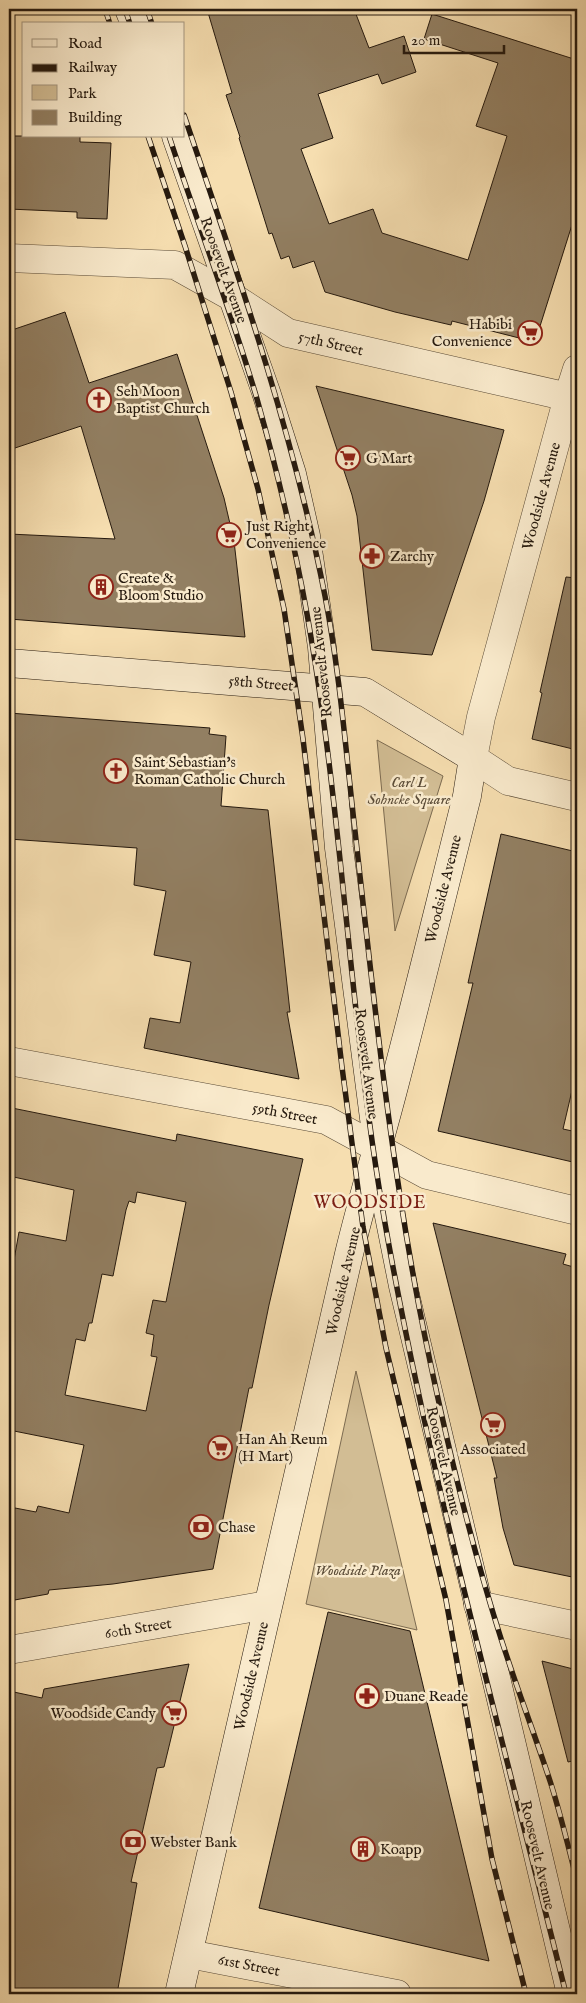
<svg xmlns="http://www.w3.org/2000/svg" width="586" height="2003" viewBox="0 0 586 2003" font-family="'IM FELL English',serif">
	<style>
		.green { fill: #d2bd94; stroke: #7c6b51 }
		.building { fill: #927f62; stroke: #25190e; fill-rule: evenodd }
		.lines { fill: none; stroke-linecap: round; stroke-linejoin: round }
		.street-casing { stroke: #594a36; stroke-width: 29 }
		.secondary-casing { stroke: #25190e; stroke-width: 29 }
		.street { stroke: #f9eacc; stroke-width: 28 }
		.secondary { stroke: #f9eacc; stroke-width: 28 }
		.rail-casing { stroke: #25190e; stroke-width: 5.5 }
		.rail { stroke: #f9eacc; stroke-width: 4; stroke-dasharray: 11; stroke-linecap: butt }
		.labels { text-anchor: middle; stroke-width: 5; stroke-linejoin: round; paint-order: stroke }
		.street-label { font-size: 15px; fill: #25190e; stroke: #f9eacc }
		.poi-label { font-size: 15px; fill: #25190e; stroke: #f9eacc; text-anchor: start }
		.park-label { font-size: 15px; font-style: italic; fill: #594a36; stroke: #f9eacc }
		.quarter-label { font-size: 18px; letter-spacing: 1px; fill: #7a1f14; stroke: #f9eacc }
	</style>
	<rect width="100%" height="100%" fill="#f6deb0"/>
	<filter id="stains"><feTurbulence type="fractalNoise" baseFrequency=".004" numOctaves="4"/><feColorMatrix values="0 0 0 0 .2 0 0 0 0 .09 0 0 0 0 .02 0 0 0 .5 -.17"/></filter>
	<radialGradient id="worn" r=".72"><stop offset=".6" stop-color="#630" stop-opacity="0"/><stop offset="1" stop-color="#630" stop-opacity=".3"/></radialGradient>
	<g class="green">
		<polygon points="377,740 443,776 395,931"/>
		<polygon points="356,1371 417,1630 306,1604"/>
	</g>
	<g class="building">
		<polygon points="207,9 354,9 369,48 404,36 416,72 382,84 378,74 318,94 333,138 301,149 329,224 373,209 382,233 468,260 507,136 476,126 498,63 424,39 432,14 577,60 577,209 535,342 452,321 451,325 395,312 325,292 314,261 293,268 289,256 281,259 272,233 269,234 260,205 239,138 240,137 226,95 232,93"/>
		<polygon points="9,136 80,136 80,142 111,143 107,219 77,218 77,212 9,209"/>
		<polygon points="65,312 89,383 177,354 224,498 234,541 245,637 9,619 9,534 115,539 81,426 9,450 9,331"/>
		<polygon points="316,386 504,430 484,501 432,655 372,650 357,516 352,495"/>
		<polygon points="566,577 577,578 577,750 532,739 542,693 540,692"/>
		<polygon points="9,713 210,728 209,734 226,736 221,806 268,810 290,1012 287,1012 299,1079 144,1048 150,1018 180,1023 191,962 154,955 166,891 134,885 137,848 9,839"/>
		<polygon points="501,834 577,852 577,1069 563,1129 577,1132 577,1163 438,1131 473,983 468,983"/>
		<path d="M12,1108L176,1141L177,1134L303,1159L269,1305L252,1388H249L213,1569L113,1584L49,1590L48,1594L9,1601V1532L15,1508L36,1512L38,1506L69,1513L84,1445L9,1430V1270L12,1271L19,1232L66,1241L74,1190L9,1176V1122ZM137,1192L186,1202L166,1302L153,1300L146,1333L154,1335L151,1356L157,1357L146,1411L65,1395L76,1339L85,1341L89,1323H92L102,1274L113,1276L126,1210L129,1201L135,1203Z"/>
		<polygon points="433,1223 566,1254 563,1264 577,1268 577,1578 514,1565 503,1528 494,1478 497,1478"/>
		<polygon points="328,1612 410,1631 489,1961 259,1908"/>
		<polygon points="542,1661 577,1670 577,1760 568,1762"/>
		<polygon points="189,1664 164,1767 157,1768 131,1882 137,1883 117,1994 9,1994 9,1691 42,1698 44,1689"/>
	</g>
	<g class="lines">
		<defs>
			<g id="street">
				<polyline points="9,258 175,265 234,298 288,333 577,399"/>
				<polyline points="577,369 568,397 481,717 473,758 508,781 577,797"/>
				<polyline points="9,1061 326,1120 427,1175 577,1211"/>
				<polyline points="478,1605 577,1626"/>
				<polyline points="9,1650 267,1605"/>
				<polyline points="189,1954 397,1994"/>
			</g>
			<g id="secondary">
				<polyline points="129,9 135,24"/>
				<polyline points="176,136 266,392 292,474 306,536 322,647 339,848 378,1149 383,1186 403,1286 571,1994"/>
				<path d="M9,663L365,692L473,758L467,796C442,895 418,995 392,1094C378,1147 362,1200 349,1254L179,1994"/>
			</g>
		</defs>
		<use href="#street" class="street-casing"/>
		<use href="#secondary" class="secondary-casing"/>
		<use href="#street" class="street"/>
		<use href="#secondary" class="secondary"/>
		<defs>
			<g id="rail">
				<polyline points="105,9 110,24"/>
				<polyline points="125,9 130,24"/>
				<polyline points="147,9 152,24"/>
				<path d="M184,115C238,274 293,432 325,596C340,674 346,753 355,831C374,1000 391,1170 425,1337C445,1435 468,1533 498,1629C514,1681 534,1732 551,1784C561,1816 569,1849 577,1881"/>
				<polyline points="148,136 185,246 231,392 258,489 284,609 303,739 342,1067 363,1227 386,1348 446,1600 492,1859 526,1994"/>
				<path d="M169,136C198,224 231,311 257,399C277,470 294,542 307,614C344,821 350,1033 388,1240C434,1494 504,1744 566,1994"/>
			</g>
		</defs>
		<use href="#rail" class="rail-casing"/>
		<use href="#rail" class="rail"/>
	</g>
	<defs>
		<symbol id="supermarket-ring" viewBox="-11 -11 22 22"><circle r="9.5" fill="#f9eacc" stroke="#8f2418" stroke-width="1.5"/><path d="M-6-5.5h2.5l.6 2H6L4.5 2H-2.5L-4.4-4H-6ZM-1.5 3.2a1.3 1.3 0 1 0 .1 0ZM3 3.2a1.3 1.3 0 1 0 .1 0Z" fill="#8f2418"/></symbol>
		<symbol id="church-ring" viewBox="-11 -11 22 22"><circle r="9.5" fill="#f9eacc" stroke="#8f2418" stroke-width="1.5"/><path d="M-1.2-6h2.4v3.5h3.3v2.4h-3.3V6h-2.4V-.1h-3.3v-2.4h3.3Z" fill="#8f2418"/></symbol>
		<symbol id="pharmacy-ring" viewBox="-11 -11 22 22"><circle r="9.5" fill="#f9eacc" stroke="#8f2418" stroke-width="1.5"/><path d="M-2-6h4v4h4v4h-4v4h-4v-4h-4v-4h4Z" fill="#8f2418"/></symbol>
		<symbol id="building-ring" viewBox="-11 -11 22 22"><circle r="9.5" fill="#f9eacc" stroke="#8f2418" stroke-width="1.5"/><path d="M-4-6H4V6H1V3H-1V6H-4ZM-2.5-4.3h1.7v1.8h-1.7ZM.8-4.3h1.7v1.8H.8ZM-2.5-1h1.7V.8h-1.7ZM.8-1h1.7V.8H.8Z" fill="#8f2418"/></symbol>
		<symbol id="bank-ring" viewBox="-11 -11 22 22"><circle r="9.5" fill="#f9eacc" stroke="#8f2418" stroke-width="1.5"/><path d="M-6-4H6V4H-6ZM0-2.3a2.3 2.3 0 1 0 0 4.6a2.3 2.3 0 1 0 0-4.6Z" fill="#8f2418"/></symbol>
	</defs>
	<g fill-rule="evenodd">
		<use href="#supermarket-ring" x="516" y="319" width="28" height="28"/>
		<use href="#church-ring" x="85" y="386" width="28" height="28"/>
		<use href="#supermarket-ring" x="334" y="444" width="28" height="28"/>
		<use href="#supermarket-ring" x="215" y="521" width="28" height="28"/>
		<use href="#pharmacy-ring" x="358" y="542" width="28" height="28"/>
		<use href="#building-ring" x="87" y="573" width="28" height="28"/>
		<use href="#church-ring" x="102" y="757" width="28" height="28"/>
		<use href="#supermarket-ring" x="479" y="1411" width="28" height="28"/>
		<use href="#supermarket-ring" x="206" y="1434" width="28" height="28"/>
		<use href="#bank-ring" x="187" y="1513" width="28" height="28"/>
		<use href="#pharmacy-ring" x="353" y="1682" width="28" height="28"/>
		<use href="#supermarket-ring" x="160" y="1699" width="28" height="28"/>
		<use href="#bank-ring" x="119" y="1828" width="28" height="28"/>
		<use href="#building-ring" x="349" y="1835" width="28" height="28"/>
	</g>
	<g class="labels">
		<g class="street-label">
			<text transform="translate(224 270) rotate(70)" y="5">Roosevelt Avenue</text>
			<text transform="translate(331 343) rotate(13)" y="5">57th Street</text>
			<text transform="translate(541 496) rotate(-75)" y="5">Woodside Avenue</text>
			<text transform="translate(321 662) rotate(-96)" y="5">Roosevelt Avenue</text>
			<text transform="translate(261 683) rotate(5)" y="5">58th Street</text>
			<text transform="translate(443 889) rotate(-76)" y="5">Woodside Avenue</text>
			<text transform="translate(367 1064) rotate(83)" y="5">Roosevelt Avenue</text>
			<text transform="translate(285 1113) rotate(11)" y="5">59th Street</text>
			<text transform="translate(343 1281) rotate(-77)" y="5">Woodside Avenue</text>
			<text transform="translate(444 1461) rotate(77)" y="5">Roosevelt Avenue</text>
			<text transform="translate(138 1628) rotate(-9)" y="5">60th Street</text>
			<text transform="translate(251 1676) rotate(-77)" y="5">Woodside Avenue</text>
			<text transform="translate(538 1855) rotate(77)" y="5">Roosevelt Avenue</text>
			<text transform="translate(249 1965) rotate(11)" y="5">61st Street</text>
		</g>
		<g class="poi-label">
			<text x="512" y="329" text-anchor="end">Habibi<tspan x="512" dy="17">Convenience</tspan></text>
			<text x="116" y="396">Seh Moon<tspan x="116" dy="17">Baptist Church</tspan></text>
			<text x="366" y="463">G Mart</text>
			<text x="246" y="531">Just Right<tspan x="246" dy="17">Convenience</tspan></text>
			<text x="390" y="561">Zarchy</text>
			<text x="118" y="583">Create &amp;<tspan x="118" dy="17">Bloom Studio</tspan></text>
			<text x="134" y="767">Saint Sebastian's<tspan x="134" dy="17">Roman Catholic Church</tspan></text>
			<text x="238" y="1444">Han Ah Reum<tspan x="238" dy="17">(H Mart)</tspan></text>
			<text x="493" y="1454" text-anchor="middle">Associated</text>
			<text x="218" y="1532">Chase</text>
			<text x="384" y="1701">Duane Reade</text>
			<text x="156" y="1718" text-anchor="end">Woodside Candy</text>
			<text x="150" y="1847">Webster Bank</text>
			<text x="380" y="1854">Koapp</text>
		</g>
		<g class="park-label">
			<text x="409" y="787">Carl L<tspan x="409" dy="17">Sohncke Square</tspan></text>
			<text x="358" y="1575">Woodside Plaza</text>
		</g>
		<g class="quarter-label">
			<text x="370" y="1208">WOODSIDE</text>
		</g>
	</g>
	<rect width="586" height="2003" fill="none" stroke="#f6deb0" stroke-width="30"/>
	<rect x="10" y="10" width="566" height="1983" fill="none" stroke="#25190e" stroke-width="2.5"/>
	<rect x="15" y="15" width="556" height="1973" fill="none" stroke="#25190e"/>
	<rect x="22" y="22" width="162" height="115" fill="#f9eacc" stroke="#a49680"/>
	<rect x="32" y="39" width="25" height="8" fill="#f9eacc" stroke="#a49680"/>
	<text x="68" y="48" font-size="15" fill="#25190e">Road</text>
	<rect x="32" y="64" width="25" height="8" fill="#25190e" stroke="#a49680"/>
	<text x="68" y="72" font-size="15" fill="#25190e">Railway</text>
	<rect x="32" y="85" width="25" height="15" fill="#d2bd94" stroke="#a49680"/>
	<text x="68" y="98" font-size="15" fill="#25190e">Park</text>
	<rect x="32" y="110" width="25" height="15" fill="#927f62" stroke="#a49680"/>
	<text x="68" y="122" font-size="15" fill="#25190e">Building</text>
	<path d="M404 45v8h100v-8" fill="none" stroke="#25190e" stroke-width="2.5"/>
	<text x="411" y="45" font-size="15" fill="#25190e" stroke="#f9eacc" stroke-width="4" paint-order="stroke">20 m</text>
	<rect width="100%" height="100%" filter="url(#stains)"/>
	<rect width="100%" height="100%" fill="url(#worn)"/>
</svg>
